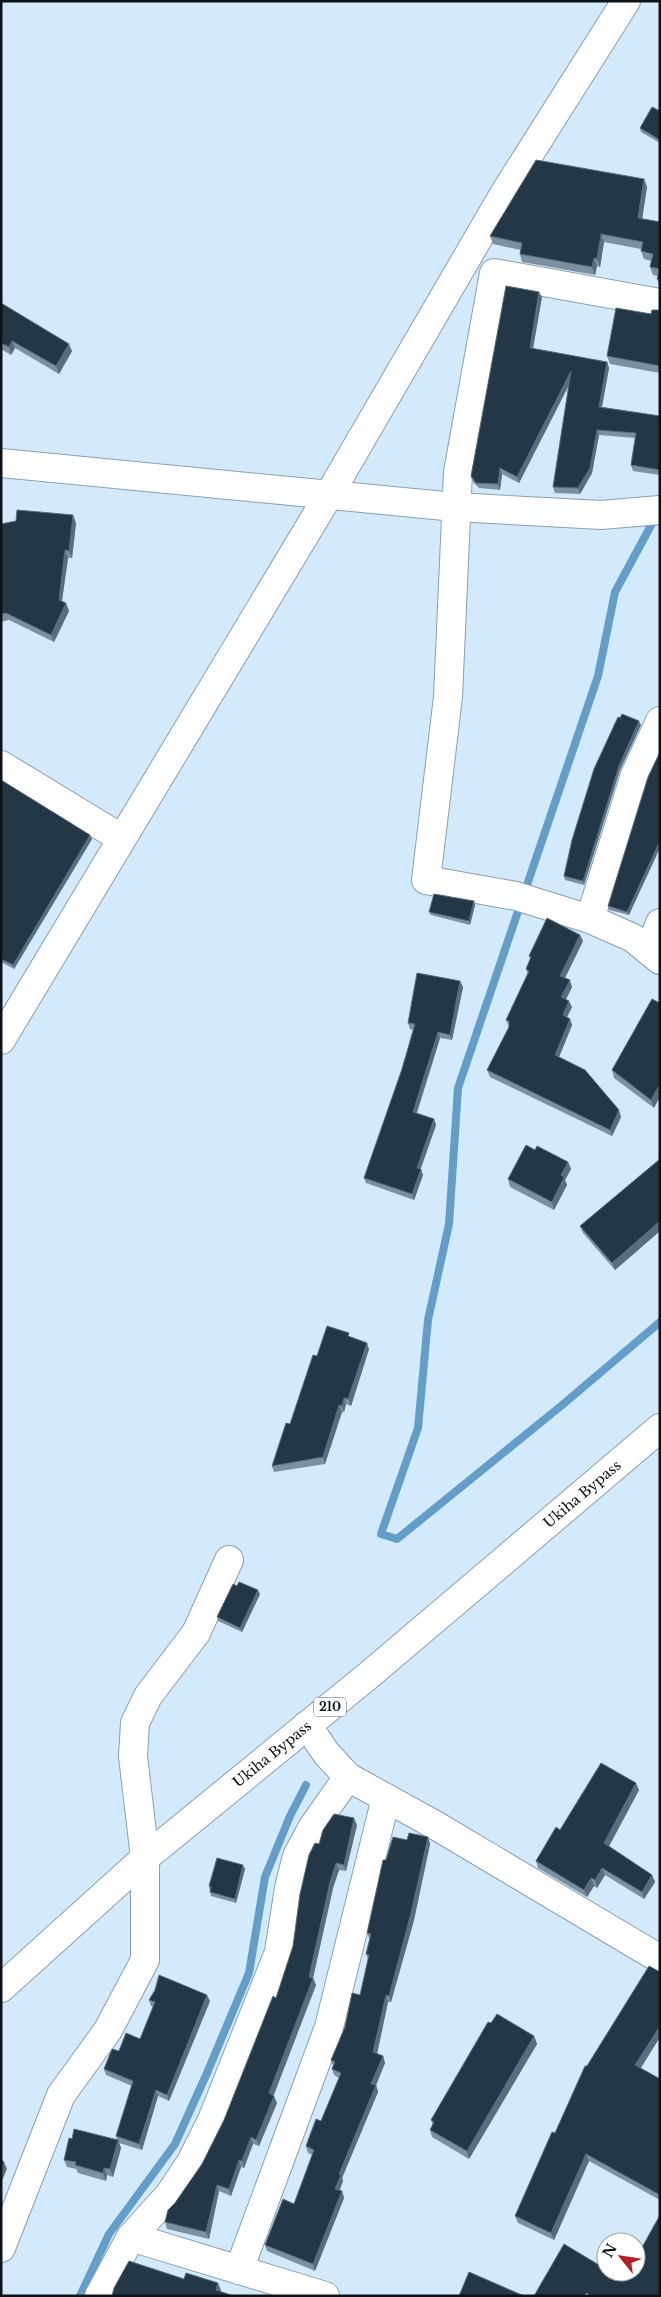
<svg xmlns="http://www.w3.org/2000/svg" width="661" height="2297" viewBox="0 0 661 2297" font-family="'Libre Baskerville',serif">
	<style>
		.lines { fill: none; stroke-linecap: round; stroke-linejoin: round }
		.stream { stroke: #659dc9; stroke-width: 8 }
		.street-casing { stroke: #899fb1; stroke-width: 30 }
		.highway-casing { stroke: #899fb1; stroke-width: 30 }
		.street { stroke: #fff; stroke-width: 28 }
		.highway { stroke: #fff; stroke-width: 28 }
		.wall { fill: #7c90a2 }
		.shaded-wall { fill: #586d7d }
		.building { fill: #243746; stroke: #586d7d }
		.labels { text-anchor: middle; stroke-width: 5; stroke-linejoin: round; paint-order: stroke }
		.shield { fill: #fff; stroke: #555a5f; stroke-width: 1 }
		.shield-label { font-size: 12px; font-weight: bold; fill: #0c141a }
		.street-label { font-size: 14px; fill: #0c141a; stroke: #fff }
	</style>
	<rect width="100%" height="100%" fill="#d3eafd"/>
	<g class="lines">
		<g class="stream">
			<polyline points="655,518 615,592 598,676 458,1088 449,1224 428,1320 418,1428 381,1534 397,1539 561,1406 660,1322"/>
			<polyline points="80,2296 109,2234 175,2144 207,2073 249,1973 265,1877 290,1816 306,1785"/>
		</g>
		<defs>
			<g id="street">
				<polyline points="660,303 494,273 458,472 448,697 426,880 516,896 590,919 633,938 660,960"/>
				<polyline points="1,463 455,507 601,515 660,510"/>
				<polyline points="1,765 121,838"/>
				<polyline points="590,919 635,775 660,721"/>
				<polyline points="649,951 660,923"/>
				<polyline points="1,1040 330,493 504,194 626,1"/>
				<polyline points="307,1725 326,1753 348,1777 435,1825 660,1959"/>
				<polyline points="131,2237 325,2296"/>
				<polyline points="1,2248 61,2095 108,2030 145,1960 145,1858 133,1756 135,1723 148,1696 196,1633 229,1560"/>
				<polyline points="239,2270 329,2027 386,1798"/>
				<polyline points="99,2296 131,2237 169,2195 191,2162 212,2120 279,1952 289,1888 297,1856 312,1828 348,1777"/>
			</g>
			<polyline id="highway" points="1,1988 145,1858 369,1675 660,1428"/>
		</defs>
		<use href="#street" class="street-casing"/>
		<use href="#highway" class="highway-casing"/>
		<use href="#street" class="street"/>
		<use href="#highway" class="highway"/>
	</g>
	<g class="wall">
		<polygon points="660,111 660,143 641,132 640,128"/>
		<polygon points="644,179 647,187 642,219 660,222 660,285 657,279 658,276 653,275 650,267 651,261 644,259 641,251 641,249 604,242 600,267 597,266 595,275 522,262 520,254 521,250 493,244 490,236"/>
		<polygon points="542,297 533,348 607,362 609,368 602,407 660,416 660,475 633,471 631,465 635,438 599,435 592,473 580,494 555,493 553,487 569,385 519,483 502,474 500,490 479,488 473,482 471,476"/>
		<polygon points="1,303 72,351 59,374 15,348 11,355 1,349"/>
		<polygon points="660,310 660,373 610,364 607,356 651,314"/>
		<polygon points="76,523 72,558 68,558 62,601 69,611 54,642 9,620 1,622 1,524"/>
		<polygon points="641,725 620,770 584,885 565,880 564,876"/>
		<polygon points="660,752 629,915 609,910 608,906"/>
		<polygon points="1,780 92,839 14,969 1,962"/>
		<polygon points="474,901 475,905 470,925 431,915 429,912"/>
		<polygon points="580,935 583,941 565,978 572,987 566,999 572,1007 567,1017 570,1019 572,1025 559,1057 621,1117 612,1136 490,1077 487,1070 509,1027 506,1020 528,974 526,969 530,960 529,956"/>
		<polygon points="460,981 463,987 452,1040 440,1038 417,1113 434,1119 436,1125 420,1169 423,1175 414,1200 366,1183 364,1178 402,1069 413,1030 410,1029 408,1023"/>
		<polygon points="652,999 654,1108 614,1078 612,1070"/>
		<polygon points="535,1150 568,1162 571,1169 565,1180 567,1185 554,1210 510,1187 508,1179"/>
		<polygon points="660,1159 660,1231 615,1270 583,1233 580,1226"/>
		<polygon points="351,1337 369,1349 351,1406 346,1404 344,1412 342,1412 325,1464 274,1472 272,1466 290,1424 317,1356"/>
		<polygon points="237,1586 260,1594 242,1632 218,1621 217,1617"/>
		<polygon points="639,1790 609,1846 652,1875 655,1882 644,1899 605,1875 597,1888 594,1886 587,1897 538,1868 536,1861 560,1830"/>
		<polygon points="357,1825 346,1871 339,1870 333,1888 313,1978 316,1985 273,2095 277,2103 259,2146 253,2144 244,2168 241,2167 231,2196 219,2191 209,2239 167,2229 165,2222 175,2203 202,2164 224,2120 276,1998 293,1946 319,1844"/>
		<polygon points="428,1837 430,1844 414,1920 391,2002 388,2002 377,2053 383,2056 385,2063 376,2085 378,2092 342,2178 343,2181 339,2190 342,2191 344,2198 315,2271 267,2251 265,2245 294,2204 313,2155 308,2153 306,2146 321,2121 339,2078 334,2075 332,2069 333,2066 331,2060 360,1995 368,1959 366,1954 370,1940 367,1933 386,1860 407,1840"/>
		<polygon points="245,1869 236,1903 211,1896 209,1886"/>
		<polygon points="660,1972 660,2037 641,2068 660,2079 660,2200 589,2161 554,2240 518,2223 515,2216 587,2066"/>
		<polygon points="149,2000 210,2001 169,2101 158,2096 142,2150 119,2143 121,2148 113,2177 107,2175 106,2181 78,2173 76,2169 67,2167 64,2160 72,2139 117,2140 116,2136 132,2086 106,2075 104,2069 119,2051 140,2039 153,2007 151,2006"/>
		<polygon points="491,2023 534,2036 537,2044 469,2159 432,2137 430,2130 433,2125 431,2120"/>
	</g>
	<g class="shaded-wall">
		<polygon points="644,179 647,187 641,226 638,218"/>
		<polygon points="601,234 604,242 600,267 597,259"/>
		<polygon points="594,258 597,266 595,275 592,267"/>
		<polygon points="539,292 542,297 532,354 530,348"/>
		<polygon points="12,341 15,348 11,355 9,347"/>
		<polygon points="69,344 72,351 59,374 56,366"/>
		<polygon points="607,362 609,368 601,412 599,407"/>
		<polygon points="571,371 573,377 519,483 517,477"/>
		<polygon points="597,430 599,435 592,473 580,494 578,488"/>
		<polygon points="500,468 502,474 500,490 498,484"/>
		<polygon points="73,515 76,523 72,558 69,551"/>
		<polygon points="65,550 68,558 61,607 59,600"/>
		<polygon points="66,603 69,611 54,642 51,635"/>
		<polygon points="639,721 641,725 620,770 584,885 583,881 619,766"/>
		<polygon points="90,835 92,839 14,969 13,965"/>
		<polygon points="660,841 660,848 629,915 627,912"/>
		<polygon points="474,901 475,905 470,925 469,921"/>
		<polygon points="580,935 583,941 563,982 560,976"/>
		<polygon points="570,980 572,987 564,1003 561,997"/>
		<polygon points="460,981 463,987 452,1040 450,1035"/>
		<polygon points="569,1001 572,1007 565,1021 563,1015"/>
		<polygon points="570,1019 572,1025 557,1062 555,1055"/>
		<polygon points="438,1032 440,1038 415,1118 413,1112"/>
		<polygon points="660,1084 660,1097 654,1108 651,1100"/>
		<polygon points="619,1110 621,1117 612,1136 610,1130"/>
		<polygon points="434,1119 436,1125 419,1174 417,1168"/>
		<polygon points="568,1162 571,1169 565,1180 567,1185 554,1210 552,1202 561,1175"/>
		<polygon points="421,1169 423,1175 414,1200 412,1194"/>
		<polygon points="660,1221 660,1231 615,1270 612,1263"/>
		<polygon points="367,1343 369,1349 351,1406 348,1399"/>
		<polygon points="344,1398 346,1404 344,1412 342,1406"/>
		<polygon points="339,1405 342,1412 325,1464 323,1457"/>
		<polygon points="258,1590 260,1594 242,1632 240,1628"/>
		<polygon points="636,1783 639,1790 607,1850 604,1843"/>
		<polygon points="354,1818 357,1825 346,1871 344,1865"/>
		<polygon points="428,1837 430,1844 414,1920 391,2002 389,1996"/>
		<polygon points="336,1863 339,1870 333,1888 313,1978 316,1985 272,2100 269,2093 309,1977 330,1882"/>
		<polygon points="243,1865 245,1869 236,1903 235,1899"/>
		<polygon points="602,1868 605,1875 597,1888 595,1880"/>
		<polygon points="652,1875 655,1882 644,1899 642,1892"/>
		<polygon points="591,1878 594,1886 587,1897 584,1890"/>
		<polygon points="207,1995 210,2001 169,2101 167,2095"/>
		<polygon points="386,1995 388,2002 376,2059 373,2052"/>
		<polygon points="660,2026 660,2037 638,2072 635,2065"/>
		<polygon points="534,2036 537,2044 469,2159 467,2151"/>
		<polygon points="383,2056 385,2063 374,2090 371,2084"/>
		<polygon points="376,2085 378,2092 342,2178 343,2181 338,2195 335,2189 339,2174"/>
		<polygon points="156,2090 158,2096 142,2150 139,2144"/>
		<polygon points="274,2096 277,2103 259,2146 256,2140"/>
		<polygon points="251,2137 253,2144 244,2168 242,2161"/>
		<polygon points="118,2140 121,2148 113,2177 110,2169"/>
		<polygon points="586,2154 589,2161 554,2240 551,2233"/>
		<polygon points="239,2160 241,2167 231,2196 229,2189"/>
		<polygon points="4,2162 7,2169 1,2183 1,2169"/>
		<polygon points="104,2168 107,2175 106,2181 103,2173"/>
		<polygon points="217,2185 219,2191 209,2239 206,2232"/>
		<polygon points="342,2191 344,2198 315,2271 313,2264"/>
		<polygon points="218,2283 221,2290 219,2296 216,2290"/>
	</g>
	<g class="building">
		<polygon points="652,107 660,111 660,140 640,128"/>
		<polygon points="536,160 644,179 638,218 660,222 660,280 657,279 660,269 650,267 653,254 641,251 643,242 601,234 597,259 594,258 592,267 520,254 522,243 490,236"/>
		<polygon points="506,286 539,292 530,348 607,362 599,407 660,416 660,470 631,465 636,433 597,430 590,468 578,488 553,487 571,371 517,477 500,468 498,484 476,483 471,476"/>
		<polygon points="1,303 69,344 56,366 12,341 9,347 1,343"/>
		<polygon points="616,308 651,314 652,310 660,310 660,366 607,356"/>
		<polygon points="17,510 73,515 69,551 65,550 59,600 66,603 51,635 6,613 1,614 1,524 16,521"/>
		<polygon points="622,714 639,721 619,766 583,881 564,876 572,840 594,769 618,717 620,718"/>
		<polygon points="660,752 660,841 627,912 608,906 648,777"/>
		<polygon points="1,780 90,835 13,965 1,959"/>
		<polygon points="434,894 474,901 469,921 429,912"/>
		<polygon points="547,918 580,935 560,976 570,980 561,997 569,1001 563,1015 570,1019 555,1055 585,1070 619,1110 610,1130 487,1070 509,1027 509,1021 506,1020 529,971 526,969 531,957 529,956"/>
		<polygon points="417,973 460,981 450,1035 438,1032 413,1112 434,1119 417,1168 421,1169 412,1194 364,1178 402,1069 415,1024 408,1023"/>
		<polygon points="652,999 660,1003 660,1084 651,1100 612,1070"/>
		<polygon points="526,1145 535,1150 537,1146 568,1162 561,1175 564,1177 552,1202 508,1179"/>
		<polygon points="660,1159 660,1221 612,1263 580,1226"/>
		<polygon points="327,1326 349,1333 348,1336 367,1343 348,1399 344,1398 342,1406 339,1405 323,1457 272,1466 286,1423 290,1424 313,1355 317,1356"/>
		<polygon points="239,1582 258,1590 240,1628 217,1617 233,1584 237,1586"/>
		<polygon points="601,1763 636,1783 604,1843 652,1875 642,1892 602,1868 595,1880 591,1878 584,1890 536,1861 556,1827 560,1830"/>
		<polygon points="334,1814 354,1818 344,1865 336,1863 330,1882 309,1977 313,1978 269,2093 274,2096 256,2140 251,2137 242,2161 239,2160 229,2189 217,2185 206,2232 165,2222 168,2210 175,2203 202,2164 224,2120 273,1996 276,1998 293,1946 300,1894 309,1855 315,1843 319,1844 323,1830"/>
		<polygon points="409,1833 428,1837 411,1913 389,1996 386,1995 373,2052 383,2056 371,2084 376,2085 339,2174 341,2175 335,2189 342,2191 313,2264 265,2245 283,2199 294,2204 314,2150 306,2146 316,2119 321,2121 341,2073 332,2069 335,2062 331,2060 345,2027 352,1993 360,1995 369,1955 366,1954 371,1934 367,1933 383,1860 386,1860 393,1837 407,1840"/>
		<polygon points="217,1858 243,1865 235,1899 210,1892 211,1887 209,1886"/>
		<polygon points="649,1966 660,1972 660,2026 635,2065 660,2079 660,2195 586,2154 551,2233 515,2216 552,2132 555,2133 585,2066 587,2066"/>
		<polygon points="159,1975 207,1995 167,2095 156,2090 139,2144 116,2136 133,2081 104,2069 112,2049 119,2051 126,2033 140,2039 155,2002 149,2000 155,1990"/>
		<polygon points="497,2014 534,2036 467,2151 430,2130 434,2122 431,2120 488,2022 491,2023"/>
		<polygon points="74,2129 118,2140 110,2169 104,2168 103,2173 75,2165 76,2162 64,2160 69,2138 72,2139"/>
		<polygon points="1,2160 4,2162 1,2169"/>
		<polygon points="660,2215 660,2296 592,2296 586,2293 585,2296 534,2296 564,2244 599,2265 606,2252 606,2272 636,2272 636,2248 640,2251"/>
		<polygon points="615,2237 624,2242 612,2242"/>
		<polygon points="129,2261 184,2279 186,2273 218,2283 216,2290 234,2296 112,2296 114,2288"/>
		<polygon points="469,2272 524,2296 459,2296"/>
	</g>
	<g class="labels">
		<rect class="shield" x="314" y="1697.5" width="32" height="19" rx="4"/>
		<g class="shield-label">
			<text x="330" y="1711">210</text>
		</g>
		<g class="street-label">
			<text transform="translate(582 1494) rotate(-40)" y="5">Ukiha Bypass</text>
			<text transform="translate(272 1754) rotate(-39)" y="5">Ukiha Bypass</text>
		</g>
	</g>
	<rect width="661" height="2297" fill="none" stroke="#0c141a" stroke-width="5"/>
	<g transform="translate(621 2257) rotate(300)"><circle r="24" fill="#ffffff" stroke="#9ea1a3"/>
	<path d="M0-4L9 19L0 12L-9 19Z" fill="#b2202a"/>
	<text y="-8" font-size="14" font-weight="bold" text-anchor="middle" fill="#0c141a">N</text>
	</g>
</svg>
